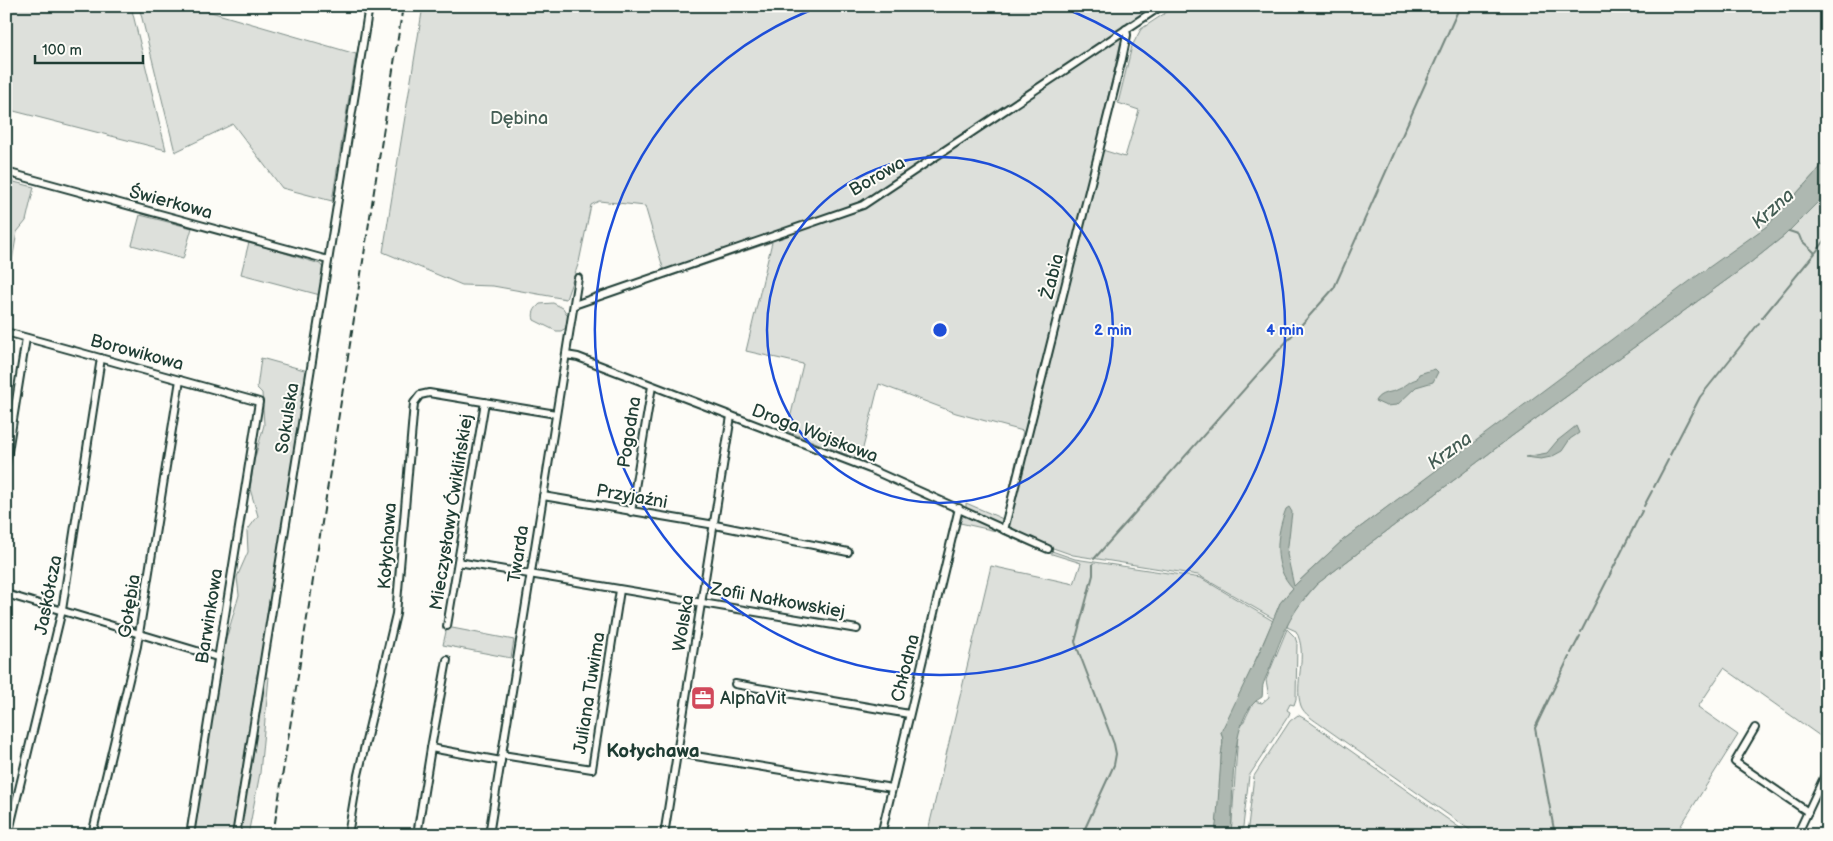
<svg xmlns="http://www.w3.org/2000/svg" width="1833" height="841" viewBox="0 0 1833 841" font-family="'Balsamiq Sans',sans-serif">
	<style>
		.green { fill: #dde0db; stroke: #7e8e88 }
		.water { fill: #aeb8b1; stroke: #75877f }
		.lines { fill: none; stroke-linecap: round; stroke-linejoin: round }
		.stream { stroke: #75877f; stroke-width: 2 }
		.street-casing { stroke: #1f3d34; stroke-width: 10 }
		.street { stroke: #fdfcf7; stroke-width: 6 }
		.rail { stroke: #1f3d34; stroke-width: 2; stroke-dasharray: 8 4; stroke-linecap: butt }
		.ring { fill: none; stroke: #1d4ed8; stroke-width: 2.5 }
		.labels { text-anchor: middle; stroke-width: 4; stroke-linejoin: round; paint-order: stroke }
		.park-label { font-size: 18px; fill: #455e55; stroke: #fdfcf7 }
		.street-label { font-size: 18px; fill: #1f3d34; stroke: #fdfcf7 }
		.poi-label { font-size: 18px; fill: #1f3d34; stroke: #fdfcf7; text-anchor: start }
		.water-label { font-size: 19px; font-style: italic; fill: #435c53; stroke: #fdfcf7 }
		.neighbourhood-label { font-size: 19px; font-weight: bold; fill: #1f3d34; stroke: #fdfcf7 }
		.centre { fill: #1d4ed8; stroke: #fdfcf7; stroke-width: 2.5 }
		.ring-label { font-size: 15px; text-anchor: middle; font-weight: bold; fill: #1d4ed8; stroke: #fdfcf7; stroke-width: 4; stroke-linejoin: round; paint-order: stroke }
	</style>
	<rect width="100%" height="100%" fill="#fdfcf7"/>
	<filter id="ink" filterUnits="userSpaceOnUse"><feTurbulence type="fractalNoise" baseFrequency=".02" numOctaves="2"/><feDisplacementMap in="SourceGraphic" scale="10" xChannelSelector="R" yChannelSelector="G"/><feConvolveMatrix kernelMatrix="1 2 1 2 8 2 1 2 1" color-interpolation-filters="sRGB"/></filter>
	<g filter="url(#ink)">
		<g class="green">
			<polygon points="6,6 131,6 166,150 6,109"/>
			<polygon points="139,6 205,6 204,10 356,54 332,201 282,188 233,124 175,152"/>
			<polygon points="423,6 1169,6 1122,37 1096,148 1125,157 1139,110 1118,103 1132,46 1141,29 1176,6 1827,6 1827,160 1767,226 1343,540 1298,582 1280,603 1274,619 1198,575 1073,555 1033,541 966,510 966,503 1003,519 1023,431 956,413 879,384 860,460 787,431 803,364 746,351 772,242 666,278 645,206 599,201 591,205 579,262 566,299 493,286 462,285 383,252"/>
			<polygon points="6,180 34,187 26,221 17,232 12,261 6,267"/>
			<path d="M1827,193V741L1724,668L1698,707L1738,735L1675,835H1477L1321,725C1314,720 1304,714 1301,706C1293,683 1309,656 1296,631L1287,627L1290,616L1317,584L1512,436L1750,263L1785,235Z"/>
			<polygon points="140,215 192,228 183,259 132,245"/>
			<polygon points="249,242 320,264 323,268 320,295 241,274"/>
			<path d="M553,303L563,308L568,316L566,328L561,331H556L534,320C532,313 534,309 540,304Z"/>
			<polygon points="261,358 308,371 264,649 256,678 269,677 260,773 248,835 194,835 220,660 239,595 237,577 248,552 247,531 258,516 250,489 254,461 264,425 262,393 257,388"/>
			<path d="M964,514L1049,550L1075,559L1201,578L1273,621L1232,713L1221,732C1225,743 1221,748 1221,759C1220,785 1219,809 1215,835H927L991,566L1074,584L1081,563L1039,550L996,531L960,523Z"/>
			<polygon points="447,627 514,640 511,658 443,645"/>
			<polygon points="1287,629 1295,637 1297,643 1296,699 1294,705 1290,704 1287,710 1290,712 1289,715 1249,776 1242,835 1231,835 1238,733 1254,701 1262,703 1269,697 1266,680"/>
			<polygon points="1298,715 1307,720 1470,835 1247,835 1254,776 1290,721"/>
		</g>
		<g class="water">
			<path d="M1827,160V193L1785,235L1750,263L1512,436L1317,584C1294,608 1284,629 1273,660C1271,668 1265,677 1263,685C1262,689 1263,693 1262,697C1227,714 1234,800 1231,835H1215C1218,809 1219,785 1221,759C1221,748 1225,743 1221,732L1260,651L1280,603L1293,588C1272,567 1276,535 1286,509L1289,507L1292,512L1287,554L1294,586L1343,540L1694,278L1767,226Z"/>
			<path d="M1435,369L1438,372L1433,382L1416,387L1397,405L1386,406L1375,401C1381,391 1390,394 1399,389C1406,386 1409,381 1417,379L1419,374Z"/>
			<polygon points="1576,426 1579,433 1570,439 1562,451 1551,457 1541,459 1525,457 1547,453 1557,441"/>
		</g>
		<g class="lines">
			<g class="stream">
				<polyline points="1789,231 1798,234"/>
				<polyline points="1816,252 1827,238"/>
				<polyline points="1762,318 1815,253 1801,240 1799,235"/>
				<polyline points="1670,455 1700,397 1759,323"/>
				<polyline points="1654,487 1668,460"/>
				<polyline points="1644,506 1652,491"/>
				<polyline points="1094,559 1334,288 1460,6"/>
				<polyline points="1581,632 1642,511"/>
				<polyline points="1571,653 1580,636"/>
				<polyline points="1082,835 1114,765 1116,754 1114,744 1075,642 1093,575 1093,564"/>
				<polyline points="1555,835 1535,728 1569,657"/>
			</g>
			<defs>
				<g id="street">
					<polyline points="6,172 328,260"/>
					<polyline points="574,305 863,205 1161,6"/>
					<polyline points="6,332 259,402 190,835"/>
					<polyline points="566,355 578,357 870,469 1048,549"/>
					<polyline points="6,464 26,338"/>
					<polyline points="543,496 715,525 848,552"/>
					<polyline points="631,512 652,386"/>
					<polyline points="1004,530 1122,59 1127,35 1126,29"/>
					<polyline points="458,562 857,629"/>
					<polyline points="6,594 217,657"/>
					<polyline points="447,626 485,402"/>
					<polyline points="447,660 431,748 501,761"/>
					<polyline points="735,684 909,714"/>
					<polyline points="1755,728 1735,762 1808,812"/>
					<polyline points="677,753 892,788"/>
					<polyline points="502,755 592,769 620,590"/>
					<polyline points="8,835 62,610 101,358"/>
					<polyline points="92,835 137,646 180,380"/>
					<polyline points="236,835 369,6"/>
					<polyline points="348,835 358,775 396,614 414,403 420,395 429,393 556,414"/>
					<polyline points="417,835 431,748"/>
					<polyline points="489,835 578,278"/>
					<polyline points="664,835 731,416"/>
					<polyline points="881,835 959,508"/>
					<polyline points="1797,835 1827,771"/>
				</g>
			</defs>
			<use href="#street" class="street-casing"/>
			<use href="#street" class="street"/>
			<polyline class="rail" points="273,835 403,6"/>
		</g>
	</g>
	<g class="ring">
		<circle cx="940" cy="330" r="173"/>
		<path d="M1061 7A345 345 0 1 1 819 7"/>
	</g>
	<defs>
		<symbol id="office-square" viewBox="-11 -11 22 22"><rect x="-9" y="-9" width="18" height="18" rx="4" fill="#d1495b" stroke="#fdfcf7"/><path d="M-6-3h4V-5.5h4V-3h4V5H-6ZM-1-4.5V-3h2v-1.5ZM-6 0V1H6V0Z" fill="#fff"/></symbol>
	</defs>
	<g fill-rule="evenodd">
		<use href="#office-square" x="689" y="684" width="28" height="28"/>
	</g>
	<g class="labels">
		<g class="park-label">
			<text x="519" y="124">Dębina</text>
		</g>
		<g class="street-label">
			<text transform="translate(877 176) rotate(-30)" y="6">Borowa</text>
			<text transform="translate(171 202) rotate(15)" y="6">Świerkowa</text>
			<text transform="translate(1052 276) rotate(-76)" y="6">Żabia</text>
			<text transform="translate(137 352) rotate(15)" y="6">Borowikowa</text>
			<text transform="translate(287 418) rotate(-81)" y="6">Sokulska</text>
			<text transform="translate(629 432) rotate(-81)" y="6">Pogodna</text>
			<text transform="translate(815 433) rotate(21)" y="6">Droga Wojskowa</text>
			<text transform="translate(632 496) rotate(10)" y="6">Przyjaźni</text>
			<text transform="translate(451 512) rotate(-81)" y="6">Mieczysławy Ćwiklińskiej</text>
			<text transform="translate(387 546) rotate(-86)" y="6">Kołychawa</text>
			<text transform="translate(518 554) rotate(-81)" y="6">Twarda</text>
			<text transform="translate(48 595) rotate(-79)" y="6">Jaskółcza</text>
			<text transform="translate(778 600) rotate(10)" y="6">Zofii Nałkowskiej</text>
			<text transform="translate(129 606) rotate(-81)" y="6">Gołębia</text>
			<text transform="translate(209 616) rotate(-81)" y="6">Barwinkowa</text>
			<text transform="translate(683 623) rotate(-81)" y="6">Wolska</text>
			<text transform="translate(905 668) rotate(-76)" y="6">Chłodna</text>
			<text transform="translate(589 693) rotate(-81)" y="6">Juliana Tuwima</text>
		</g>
		<g class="poi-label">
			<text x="720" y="704">AlphaVit</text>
		</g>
		<g class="water-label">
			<text transform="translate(1772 208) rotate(-42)" y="7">Krzna</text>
			<text transform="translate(1449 450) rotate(-36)" y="7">Krzna</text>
		</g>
		<g class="neighbourhood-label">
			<text x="653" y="757">Kołychawa</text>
		</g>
	</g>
	<circle cx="940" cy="330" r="8" class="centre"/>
	<g class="ring-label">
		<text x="1113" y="335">2 min</text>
		<text x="1285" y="335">4 min</text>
	</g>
	<rect width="1833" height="841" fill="none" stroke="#fdfcf7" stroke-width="25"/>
	<rect x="12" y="12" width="1808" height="816" fill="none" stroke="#1f3d34" stroke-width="2" filter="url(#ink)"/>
	<path d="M35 55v8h108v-8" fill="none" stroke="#1f3d34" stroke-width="2.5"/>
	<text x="42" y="55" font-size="15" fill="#1f3d34" stroke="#fdfcf7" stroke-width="4" paint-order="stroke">100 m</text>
</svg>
